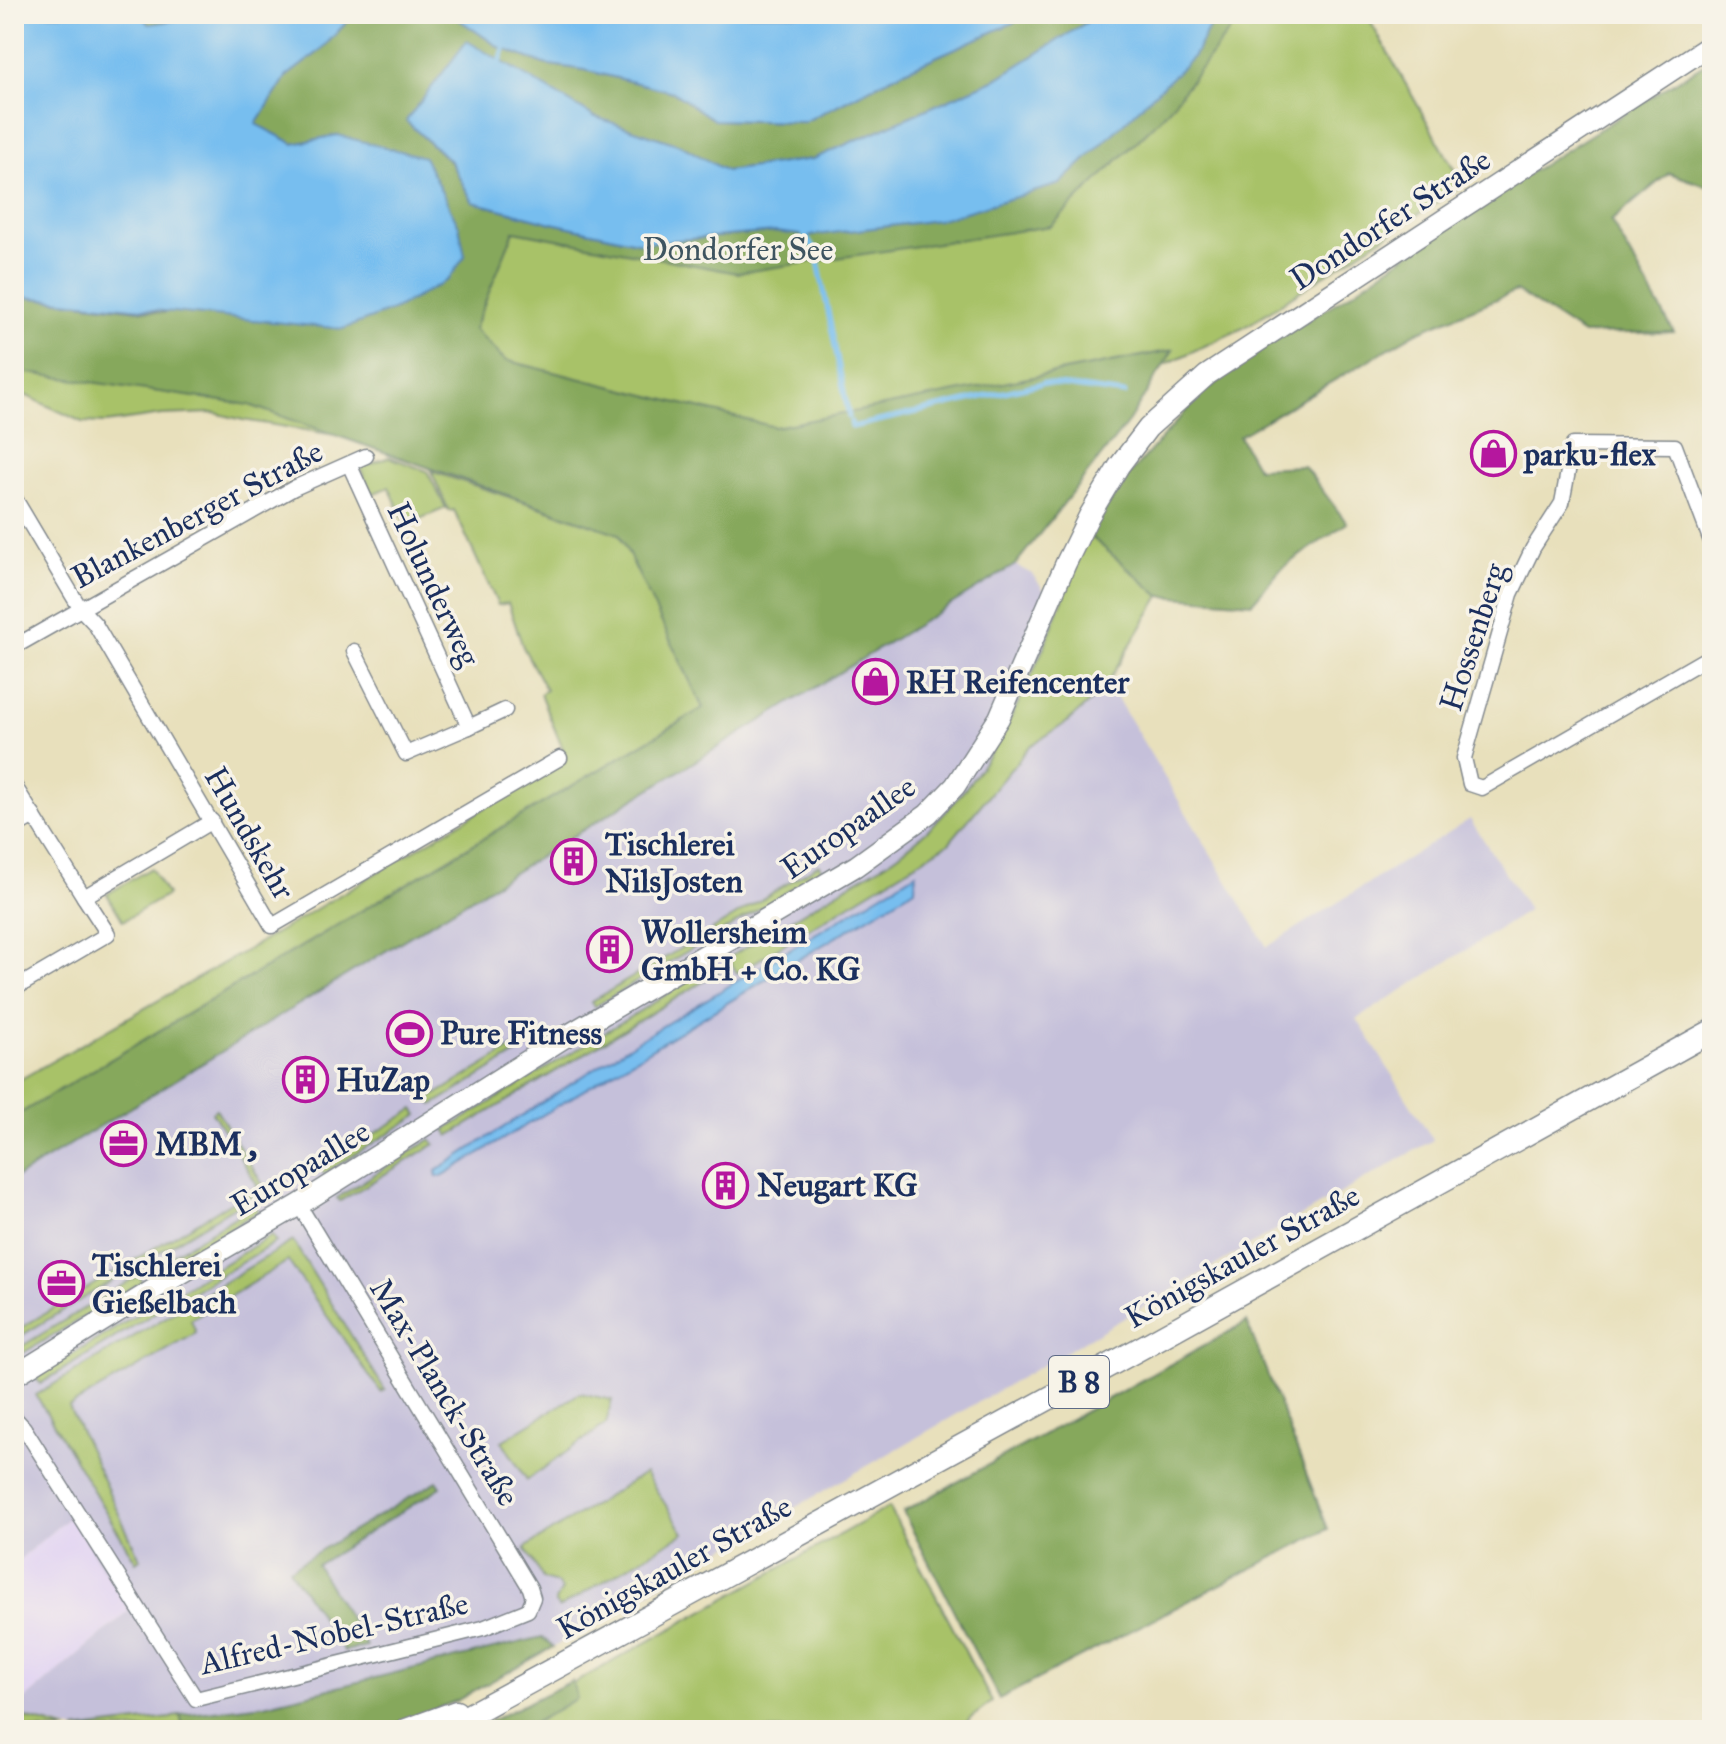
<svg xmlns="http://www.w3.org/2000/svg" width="1726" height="1744" viewBox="0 0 1726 1744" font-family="'IM FELL Great Primer',serif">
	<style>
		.built { fill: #e2d4f3 }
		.industrial { fill: #c5c0da; fill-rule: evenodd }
		.green { fill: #a8c268; stroke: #627863; stroke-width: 2 }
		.forest { fill: #86a85c; stroke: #506c5d; stroke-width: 2 }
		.water { fill: #77beef; stroke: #4976a6; stroke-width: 2 }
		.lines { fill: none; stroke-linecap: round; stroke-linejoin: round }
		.stream { stroke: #77beef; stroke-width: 5 }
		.street-casing { stroke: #82888d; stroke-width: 17 }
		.secondary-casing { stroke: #82888d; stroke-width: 23 }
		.primary-casing { stroke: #82888d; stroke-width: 25 }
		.street { stroke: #fff; stroke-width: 14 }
		.secondary { stroke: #fff; stroke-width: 20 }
		.primary { stroke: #fff; stroke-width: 22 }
		.labels { text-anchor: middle; stroke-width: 7; stroke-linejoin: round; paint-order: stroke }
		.shield { fill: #f7f3e8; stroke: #5d6a87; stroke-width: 2 }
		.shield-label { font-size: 30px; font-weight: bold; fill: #1b2f5e }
		.street-label { font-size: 32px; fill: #1b2f5e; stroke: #f7f3e8 }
		.park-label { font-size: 32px; fill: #3e5460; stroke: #f7f3e8 }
		.poi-label { font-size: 32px; font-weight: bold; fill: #1b2f5e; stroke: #f7f3e8; text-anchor: start }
	</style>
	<rect width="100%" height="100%" fill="#f7f3e8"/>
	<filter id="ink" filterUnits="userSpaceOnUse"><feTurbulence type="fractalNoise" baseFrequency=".0125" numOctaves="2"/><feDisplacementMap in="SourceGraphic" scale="16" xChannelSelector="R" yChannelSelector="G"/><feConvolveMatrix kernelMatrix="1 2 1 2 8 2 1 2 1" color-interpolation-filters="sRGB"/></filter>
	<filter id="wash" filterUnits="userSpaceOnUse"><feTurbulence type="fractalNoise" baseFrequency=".006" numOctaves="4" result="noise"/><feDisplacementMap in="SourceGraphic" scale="32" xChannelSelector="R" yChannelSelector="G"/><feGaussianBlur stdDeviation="1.8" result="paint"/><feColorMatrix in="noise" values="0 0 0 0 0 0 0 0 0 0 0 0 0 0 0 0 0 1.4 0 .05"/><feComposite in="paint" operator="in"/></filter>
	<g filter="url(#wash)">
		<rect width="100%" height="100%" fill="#e8e0bc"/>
		<polygon class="built" points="70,1516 129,1611 14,1709 14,1564"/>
		<path class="industrial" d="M1015,565L1032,574L1083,642L1267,947L1470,819L1529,910L1357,1019L1433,1140L553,1647L542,1637L264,1705L75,1730L14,1715V1709L129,1611L70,1516L14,1564V1441L16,1432L14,1430V1179ZM293,1241L381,1392L288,1261L190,1321L196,1333L69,1407ZM441,1487L317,1565L365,1646L289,1569ZM684,1533L562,1590L557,1583Z"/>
		<g class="green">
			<polygon points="14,14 1366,14 1463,185 1245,327 1055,416 391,444 243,420 215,413 162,415 106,423 82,422 25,395 14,394"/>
			<polygon points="389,457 427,471 446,508 406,525 389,487 372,494 360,468"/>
			<polygon points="431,471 620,534 703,708 14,1117 14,1083 271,936 560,763 557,753 563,749 540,694 546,690 523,647 508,603 498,605 454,510 449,511"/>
			<path d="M1088,534L1160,596L1103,690L1066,723L1030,746L949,843L737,973L728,958C766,935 804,912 842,889C861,877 882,867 899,854C1003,777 1043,649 1088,534Z"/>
			<polygon points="819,864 822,870 715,936 712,930"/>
			<polygon points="151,868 167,895 123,921 107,894"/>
			<polygon points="698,938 701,943 594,1007 591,1002"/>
			<polygon points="715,965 719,972 449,1136 445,1130"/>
			<polygon points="530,1037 534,1043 433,1105 429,1099"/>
			<polygon points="216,1109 265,1188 14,1340 14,1332 258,1186 212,1112"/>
			<polygon points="414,1109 418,1115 324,1174 320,1168"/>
			<polygon points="431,1139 435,1144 340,1201 337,1198"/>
			<polygon points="255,1205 259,1211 156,1272 152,1267"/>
			<polygon points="272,1235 276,1242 175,1302 171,1296"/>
			<polygon points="293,1241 385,1390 381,1392 288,1261 191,1320 196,1333 69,1407 140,1559 136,1562 36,1395"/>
			<polygon points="139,1275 142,1282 23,1353 19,1348"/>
			<polygon points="155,1304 159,1310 40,1384 36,1377"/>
			<polygon points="580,1393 612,1400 606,1424 527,1480 502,1441"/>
			<polygon points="645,1473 684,1533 559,1608 555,1602 562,1590 557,1583 543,1579 525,1548"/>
			<polygon points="889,1507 992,1702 955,1730 490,1730"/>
			<polygon points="14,1715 68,1730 14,1730"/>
			<polygon points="180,1715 184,1730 75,1730 170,1718"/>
		</g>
		<g class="forest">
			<polygon points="354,14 451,14 499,47 544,64 585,70 673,92 714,120 804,122 904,71 1015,22 1022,14 1100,14 998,78 813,159 726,171 680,145 595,117 467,42 406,121 450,162 473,202 556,224 641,243 776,232 808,236 1194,56 1216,14 1243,14 1165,114 1051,226 737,273 514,231 474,329 505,360 775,427 1173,350 1129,421 1015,565 14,1179 14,1117 703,708 619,534 249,405 14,371 14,296 164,313 337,135 294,144 256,124 287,76 321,50"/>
			<polygon points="1712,59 1712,188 1669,173 1611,221 1674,332 1583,334 1516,291 1417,332 1239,436 1257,468 1304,466 1347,523 1282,568 1252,603 1160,596 1088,534 1129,475 1201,394 1270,344 1353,292 1475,207"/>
			<polygon points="1247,1322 1328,1529 999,1699 903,1512"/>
			<polygon points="437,1481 441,1487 317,1565 366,1646 344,1651 289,1569"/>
			<polygon points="542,1637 553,1647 456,1701 382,1730 184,1730 180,1715 264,1705"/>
			<polygon points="572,1681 577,1698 522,1730 472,1730"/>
		</g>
		<g class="water">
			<polygon points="14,14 141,14 149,24 218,14 354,14 321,50 287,76 256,124 294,144 337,135 424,157 459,226 465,256 448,280 395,309 343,329 14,296"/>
			<polygon points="451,14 1022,14 1015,22 904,71 804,122 714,120 673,92 585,70 544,64 499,47"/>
			<polygon points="1100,14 1216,14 1194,56 1060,184 938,220 808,236 776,232 641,243 556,224 473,202 450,161 406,121 467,41 595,117 680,145 726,171 813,159 998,78"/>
			<polygon points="916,873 915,889 442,1176 437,1177 436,1171 631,1045"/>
		</g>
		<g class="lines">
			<g class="stream">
				<polyline points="499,66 504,49"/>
				<polyline points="804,234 816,251 849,417"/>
				<polyline points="1043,383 1125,394"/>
				<polyline points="851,422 852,427 1039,384"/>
			</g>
		</g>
	</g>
	<g filter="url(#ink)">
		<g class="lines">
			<defs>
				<g id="street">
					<polyline points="349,464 469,727 406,754 354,651"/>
					<polyline points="14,497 80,608 95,624 272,926 560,758"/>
					<polyline points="1712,544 1675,446 1573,445 1562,503 1533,548 1511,594 1464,758 1470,784 1482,788 1712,655"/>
					<polyline points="14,647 294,488 366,456"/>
					<polyline points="469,727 505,710"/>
					<polyline points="14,785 84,897 212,821"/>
					<polyline points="14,827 34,816"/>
					<polyline points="14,989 108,934 84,897"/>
					<polyline points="14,1417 24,1428 196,1699 483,1628 528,1610 533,1598 530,1588 299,1205"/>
				</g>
				<polyline id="secondary" points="14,1376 156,1288 299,1205 570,1034 856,866 928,814 955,786 999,718 1066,563 1089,516 1119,466 1148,428 1207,375 1712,44"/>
				<g id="primary">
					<polyline points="406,1730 456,1712"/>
					<polyline points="442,1730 1152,1342 1712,1031"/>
				</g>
			</defs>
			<use href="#street" class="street-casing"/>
			<use href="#secondary" class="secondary-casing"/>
			<use href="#primary" class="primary-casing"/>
			<use href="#street" class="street"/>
			<use href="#secondary" class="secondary"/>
			<use href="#primary" class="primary"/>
		</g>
	</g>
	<defs>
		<symbol id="shop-ring" viewBox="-11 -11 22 22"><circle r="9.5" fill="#f7f3e8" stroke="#b5179e" stroke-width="1.5"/><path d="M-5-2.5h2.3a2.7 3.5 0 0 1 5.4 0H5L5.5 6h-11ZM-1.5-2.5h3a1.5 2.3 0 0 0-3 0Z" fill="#b5179e"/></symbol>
		<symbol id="building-ring" viewBox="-11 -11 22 22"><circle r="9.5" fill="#f7f3e8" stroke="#b5179e" stroke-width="1.5"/><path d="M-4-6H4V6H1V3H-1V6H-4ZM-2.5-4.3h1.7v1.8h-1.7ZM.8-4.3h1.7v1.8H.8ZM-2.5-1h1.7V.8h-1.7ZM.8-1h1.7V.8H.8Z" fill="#b5179e"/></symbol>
		<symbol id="stadium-ring" viewBox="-11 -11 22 22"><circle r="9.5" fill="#f7f3e8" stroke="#b5179e" stroke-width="1.5"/><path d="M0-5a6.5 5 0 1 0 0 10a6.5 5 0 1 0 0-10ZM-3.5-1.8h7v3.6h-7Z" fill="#b5179e"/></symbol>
		<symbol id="office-ring" viewBox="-11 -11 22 22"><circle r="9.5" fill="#f7f3e8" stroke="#b5179e" stroke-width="1.5"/><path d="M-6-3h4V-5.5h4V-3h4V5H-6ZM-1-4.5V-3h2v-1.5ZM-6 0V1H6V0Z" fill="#b5179e"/></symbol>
	</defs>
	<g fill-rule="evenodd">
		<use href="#shop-ring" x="1468" y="428" width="51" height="51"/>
		<use href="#shop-ring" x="850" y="656" width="51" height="51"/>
		<use href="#building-ring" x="548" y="836" width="51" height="51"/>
		<use href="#building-ring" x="584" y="924" width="51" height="51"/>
		<use href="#stadium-ring" x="384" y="1008" width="51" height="51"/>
		<use href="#building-ring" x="280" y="1054" width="51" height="51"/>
		<use href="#office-ring" x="98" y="1118" width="51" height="51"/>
		<use href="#building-ring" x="700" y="1160" width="51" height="51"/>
		<use href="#office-ring" x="36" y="1258" width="51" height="51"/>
	</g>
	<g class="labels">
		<rect class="shield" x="1049" y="1356" width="60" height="52" rx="6"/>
		<g class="shield-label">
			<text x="1079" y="1392">B 8</text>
		</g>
		<g class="street-label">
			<text transform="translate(1390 219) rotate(-33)" y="11">Dondorfer Straße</text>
			<text transform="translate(197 514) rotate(-28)" y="11">Blankenberger Straße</text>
			<text transform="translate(434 584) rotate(65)" y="11">Holunderweg</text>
			<text transform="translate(1473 637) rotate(-72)" y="11">Hossenberg</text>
			<text transform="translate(848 827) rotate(-35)" y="11">Europaallee</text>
			<text transform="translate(250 833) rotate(60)" y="11">Hundskehr</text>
			<text transform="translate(300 1168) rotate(-31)" y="11">Europaallee</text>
			<text transform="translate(1242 1256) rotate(-29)" y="11">Königskauler Straße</text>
			<text transform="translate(445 1392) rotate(59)" y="11">Max-Planck-Straße</text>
			<text transform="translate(674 1567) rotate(-29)" y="11">Königskauler Straße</text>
			<text transform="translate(334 1633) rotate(-13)" y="11">Alfred-Nobel-Straße</text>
		</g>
		<g class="park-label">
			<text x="738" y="260">Dondorfer See</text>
		</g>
		<g class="poi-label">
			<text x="1524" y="465">parku-flex</text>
			<text x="906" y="693">RH Reifencenter</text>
			<text x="605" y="855">Tischlerei<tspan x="605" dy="37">NilsJosten</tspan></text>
			<text x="641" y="943">Wollersheim<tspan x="641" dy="37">GmbH + Co. KG</tspan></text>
			<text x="440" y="1044">Pure Fitness</text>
			<text x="336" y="1091">HuZap</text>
			<text x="155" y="1155">MBM ,</text>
			<text x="757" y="1196">Neugart KG</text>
			<text x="92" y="1276">Tischlerei<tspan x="92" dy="37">Gießelbach</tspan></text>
		</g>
	</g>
	<rect width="1726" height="1744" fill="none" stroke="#f7f3e8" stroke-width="48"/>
</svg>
